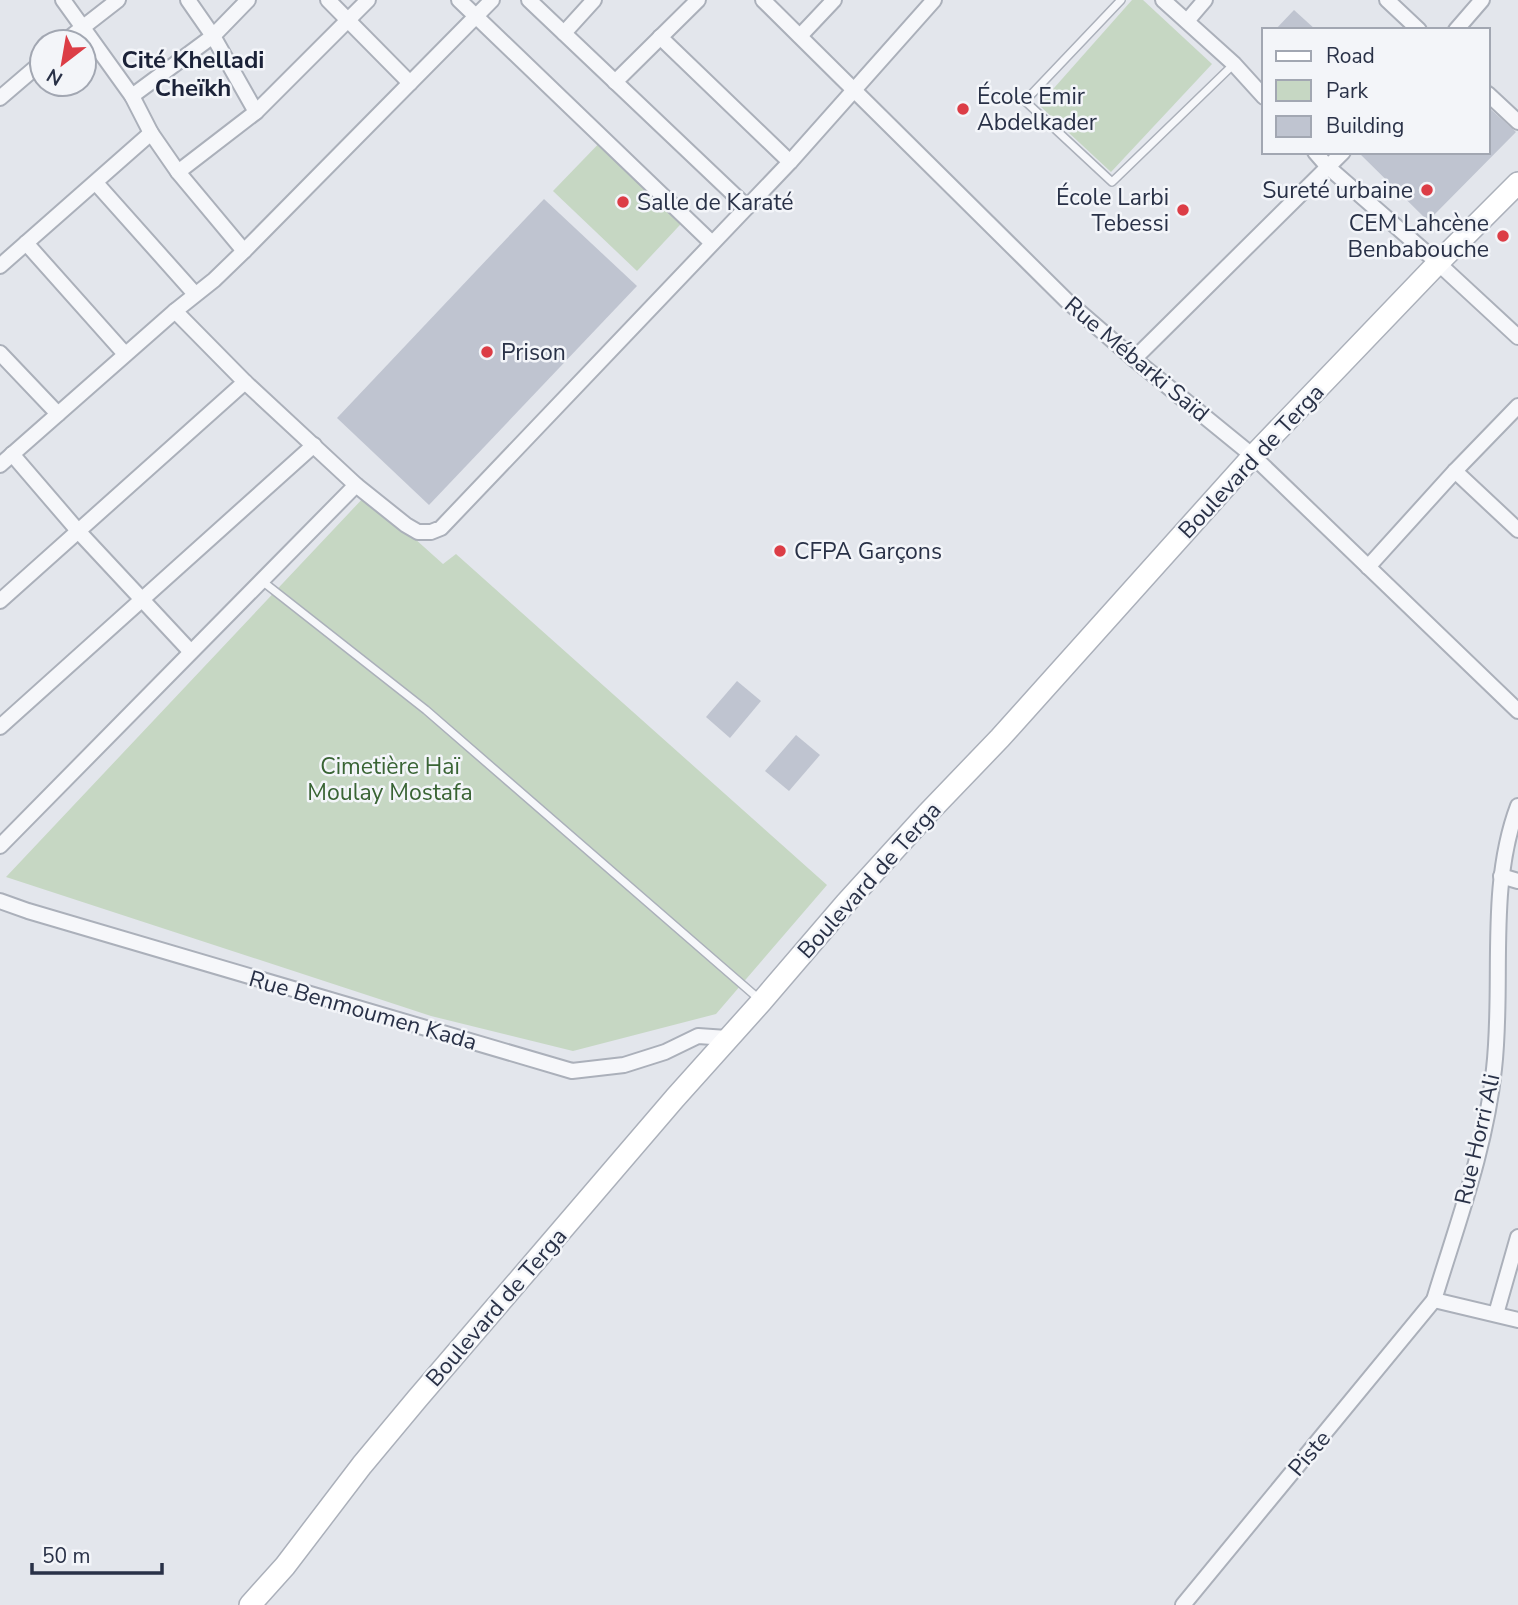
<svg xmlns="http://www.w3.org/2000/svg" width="1518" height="1605" viewBox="0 0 1518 1605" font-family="'Nunito Sans',sans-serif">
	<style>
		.green { fill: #c6d7c3 }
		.building { fill: #bfc4d0 }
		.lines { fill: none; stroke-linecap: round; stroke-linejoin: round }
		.lane-casing { stroke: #abb0ba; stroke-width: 10 }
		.street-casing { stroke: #abb0ba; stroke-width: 18 }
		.secondary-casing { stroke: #abb0ba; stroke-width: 24 }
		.lane { stroke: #f6f7fa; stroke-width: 7 }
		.street { stroke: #f6f7fa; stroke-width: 14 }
		.secondary { stroke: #fff; stroke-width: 21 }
		.poi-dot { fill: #dc3d46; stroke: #f3f5f9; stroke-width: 2.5 }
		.labels { text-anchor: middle; stroke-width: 5; stroke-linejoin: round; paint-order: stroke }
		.poi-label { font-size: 23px; fill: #293147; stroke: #f3f5f9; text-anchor: start }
		.street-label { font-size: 23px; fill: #293147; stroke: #f3f5f9 }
		.park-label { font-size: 23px; fill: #396434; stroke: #f3f5f9 }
		.neighbourhood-label { font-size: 24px; font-weight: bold; fill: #1b2238; stroke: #f3f5f9 }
	</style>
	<rect width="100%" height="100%" fill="#e3e6ec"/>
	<g class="green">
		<polygon points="1132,0 1143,0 1212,64 1111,172 1039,105"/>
		<polygon points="609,133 692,212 637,271 553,191"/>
		<polygon points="366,495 443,564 456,554 827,885 716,1014 573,1051 431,1016 6,877"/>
	</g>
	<g class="building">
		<polygon points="1294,10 1316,30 1275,30"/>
		<polygon points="1488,107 1516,132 1428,221 1358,152 1488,152"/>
		<polygon points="544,199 637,286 429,505 337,418"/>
		<polygon points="737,681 761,701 730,738 706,717"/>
		<polygon points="796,735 820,755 789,791 765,771"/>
	</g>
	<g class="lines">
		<defs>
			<g id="lane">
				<polyline points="1121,0 1025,101 1112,182 1234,64"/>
				<polyline points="262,581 426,710 759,999"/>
			</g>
			<g id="street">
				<polyline points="63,0 132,96 151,133 178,172 244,251"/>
				<polyline points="188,0 213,36 256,112"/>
				<polyline points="328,0 410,83"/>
				<polyline points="459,0 712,243"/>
				<polyline points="492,0 244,251 214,280 175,311 245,382 356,485 406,525 418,532 431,532 441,528 790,162 934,0"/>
				<polyline points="529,0 747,207"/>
				<polyline points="763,0 1067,301 1134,359 1253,456 1518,711"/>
				<polyline points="1163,0 1234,64 1264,97"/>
				<polyline points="1387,0 1419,30"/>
				<polyline points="1187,21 1205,0"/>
				<polyline points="1456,30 1482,0"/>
				<polyline points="564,33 594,0"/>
				<polyline points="800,36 834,0"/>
				<polyline points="660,37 790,162"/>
				<polyline points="64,42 118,0"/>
				<polyline points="615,82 698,0"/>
				<polyline points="1488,94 1518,122"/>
				<polyline points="132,96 213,36 248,0"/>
				<polyline points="0,98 42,62"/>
				<polyline points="1315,152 1328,167 1438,263 1518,337"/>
				<polyline points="178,172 256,112 368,0"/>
				<polyline points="96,183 195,294"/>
				<polyline points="26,243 125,354"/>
				<polyline points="0,266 151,133"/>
				<polyline points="0,353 58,414"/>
				<polyline points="1134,359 1343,152"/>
				<polyline points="12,454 79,532 190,651"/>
				<polyline points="0,465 175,311"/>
				<polyline points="1455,471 1518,530"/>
				<polyline points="1368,567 1455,471 1518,406"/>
				<polyline points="0,601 245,382"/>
				<polyline points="0,727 314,445"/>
				<path d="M1518,806C1487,888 1504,983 1494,1069C1486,1148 1457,1224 1434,1300L1518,1320"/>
				<polyline points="0,846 356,485"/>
				<polyline points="1501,876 1518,881"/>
				<polyline points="0,901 28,911 572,1071 624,1065 665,1052 698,1036 727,1038"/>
				<polyline points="1496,1314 1518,1237"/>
				<polyline points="1183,1605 1434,1300"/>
			</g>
			<polyline id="secondary" points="250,1605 285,1566 362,1465 417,1399 675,1098 762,1001 846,903 927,814 1000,738 1253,456 1438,263 1518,183"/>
		</defs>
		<use href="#lane" class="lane-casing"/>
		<use href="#street" class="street-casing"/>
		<use href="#secondary" class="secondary-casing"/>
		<use href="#lane" class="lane"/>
		<use href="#street" class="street"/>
		<use href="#secondary" class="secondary"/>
	</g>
	<g class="poi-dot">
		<circle cx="963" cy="109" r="7"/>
		<circle cx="1427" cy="190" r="7"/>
		<circle cx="623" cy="202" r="7"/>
		<circle cx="1183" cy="210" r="7"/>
		<circle cx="1503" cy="236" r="7"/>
		<circle cx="487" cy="352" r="7"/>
		<circle cx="780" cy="551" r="7"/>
	</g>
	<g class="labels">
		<g class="poi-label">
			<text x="977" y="104">École Emir<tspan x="977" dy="26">Abdelkader</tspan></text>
			<text x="1413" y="198" text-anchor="end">Sureté urbaine</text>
			<text x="1169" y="205" text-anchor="end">École Larbi<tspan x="1169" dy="26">Tebessi</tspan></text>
			<text x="637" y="210">Salle de Karaté</text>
			<text x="1489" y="231" text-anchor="end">CEM Lahcène<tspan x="1489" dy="26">Benbabouche</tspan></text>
			<text x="501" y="360">Prison</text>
			<text x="794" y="559">CFPA Garçons</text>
		</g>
		<g class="street-label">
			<text transform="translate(1137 359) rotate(40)" y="8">Rue Mébarki Saïd</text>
			<text transform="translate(1251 461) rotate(-47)" y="8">Boulevard de Terga</text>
			<text transform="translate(869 880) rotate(-48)" y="8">Boulevard de Terga</text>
			<text transform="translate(363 1010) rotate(16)" y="8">Rue Benmoumen Kada</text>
			<text transform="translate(1477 1139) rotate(-77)" y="8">Rue Horri Ali</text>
			<text transform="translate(496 1307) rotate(-49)" y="8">Boulevard de Terga</text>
			<text transform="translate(1309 1453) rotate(-50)" y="8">Piste</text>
		</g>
		<g class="park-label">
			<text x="390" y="774">Cimetière Haï<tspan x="390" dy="26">Moulay Mostafa</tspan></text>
		</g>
		<g class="neighbourhood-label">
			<text x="193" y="68">Cité Khelladi<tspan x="193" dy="28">Cheïkh</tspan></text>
		</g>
	</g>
	<rect x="1262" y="28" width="228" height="126" fill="#f3f5f9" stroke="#a2a7b2" stroke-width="2"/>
	<rect x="1276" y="51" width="35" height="10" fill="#ffffff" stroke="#a2a7b2" stroke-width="2"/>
	<text x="1326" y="63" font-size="21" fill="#293147">Road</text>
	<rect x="1276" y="80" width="35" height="21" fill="#c6d7c3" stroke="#a2a7b2" stroke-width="2"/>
	<text x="1326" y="98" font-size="21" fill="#293147">Park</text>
	<rect x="1276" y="116" width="35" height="21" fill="#bfc4d0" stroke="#a2a7b2" stroke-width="2"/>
	<text x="1326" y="133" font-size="21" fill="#293147">Building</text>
	<g transform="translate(63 63) rotate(211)"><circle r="33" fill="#f3f5f9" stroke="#a2a7b2" stroke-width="2"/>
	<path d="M0-5L12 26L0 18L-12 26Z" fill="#dc3d46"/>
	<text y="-10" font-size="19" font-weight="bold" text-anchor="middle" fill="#293147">N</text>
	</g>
	<path d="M32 1563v10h130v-10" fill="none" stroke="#293147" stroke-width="3.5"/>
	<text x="42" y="1563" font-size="21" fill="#293147" stroke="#f3f5f9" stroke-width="5" paint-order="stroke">50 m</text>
</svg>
